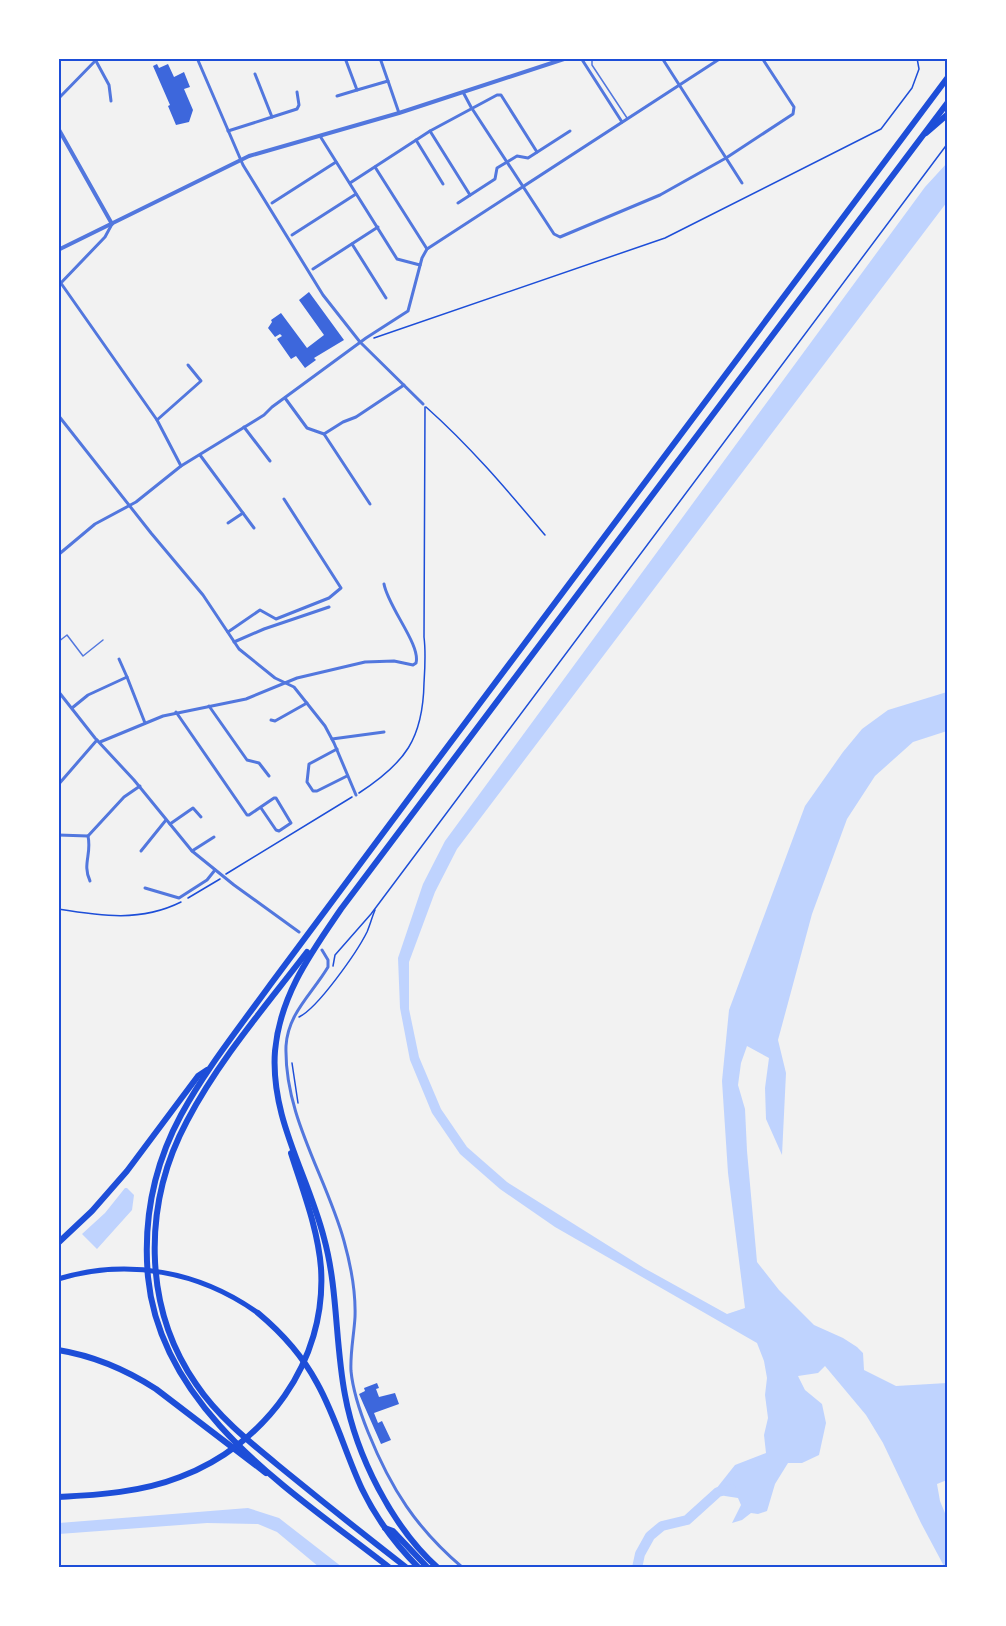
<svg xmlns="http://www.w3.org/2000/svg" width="1006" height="1626" viewBox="0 0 1006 1626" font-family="Barlow,sans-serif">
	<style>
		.water { fill: #bfd3fe }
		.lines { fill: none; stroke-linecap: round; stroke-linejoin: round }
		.river { stroke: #bfd3fe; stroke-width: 10 }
		.building { fill: #3d67dc }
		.path { stroke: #1d4ed8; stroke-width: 1.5 }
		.service { stroke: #5277de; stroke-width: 1.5 }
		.minor { stroke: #5277de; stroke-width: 3 }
		.tertiary { stroke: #5277de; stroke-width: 4 }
		.trunk { stroke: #1d4ed8; stroke-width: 5 }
		.motorway { stroke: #1d4ed8; stroke-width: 6 }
		.neatline { fill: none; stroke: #1d4ed8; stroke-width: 2 }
	</style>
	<rect width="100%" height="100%" fill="#f2f2f2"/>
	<g class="water">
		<polygon points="947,163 947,202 457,849 435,892 409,962 409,1009 419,1057 441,1109 467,1147 507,1182 644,1268 727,1314 745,1308 728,1173 722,1081 729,1010 805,806 843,752 862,729 888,710 947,692 947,731 913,742 875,776 847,819 812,914 778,1040 786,1073 782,1155 766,1119 765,1088 769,1058 747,1046 741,1063 738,1085 745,1109 747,1151 757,1262 779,1290 814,1325 843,1338 857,1347 863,1353 864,1370 896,1386 947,1383 947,1480 937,1484 940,1501 947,1518 948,1567 945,1568 921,1523 883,1443 866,1415 825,1366 818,1373 798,1376 805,1390 822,1404 826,1423 819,1455 802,1463 788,1463 775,1484 767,1511 758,1514 751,1513 742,1520 732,1523 741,1505 738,1498 725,1496 718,1492 712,1494 735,1465 766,1453 764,1435 768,1418 765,1395 767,1378 764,1361 757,1343 555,1227 500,1189 460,1154 432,1113 410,1060 400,1008 398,958 423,884 445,841 925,187"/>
		<polygon points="125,1188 127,1188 134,1195 132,1210 97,1249 82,1234 105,1213"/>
		<polygon points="248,1508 279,1518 342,1567 319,1567 277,1532 258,1524 207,1523 59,1534 59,1523"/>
	</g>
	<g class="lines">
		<polyline class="river" points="637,1568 640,1554 650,1536 662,1526 687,1520 718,1492 731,1489"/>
	</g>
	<g class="building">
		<polygon points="157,64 159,68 168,64 174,77 184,72 190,87 184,89 193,110 189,122 176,125 168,106 170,105 153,66"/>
		<polygon points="309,292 344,340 314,358 316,360 305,368 296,356 291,359 277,339 282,336 280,334 275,337 268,328 272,322 271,320 281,313 307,348 324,335 299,300"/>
		<polygon points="377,1383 379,1388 376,1389 379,1397 395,1393 399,1404 374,1413 378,1423 382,1421 391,1440 381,1444 359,1394 365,1391 364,1388"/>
	</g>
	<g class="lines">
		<g class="path">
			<polyline points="374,338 665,238 881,129 912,88 919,69 917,58"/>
			<path d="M426,407C470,446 507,490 545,535"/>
			<path d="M359,793C405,763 423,739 424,683C425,667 426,653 424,637L425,407"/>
			<polyline points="226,874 352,797"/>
			<polyline points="188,898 220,879"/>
			<path d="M58,909C102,916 141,922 181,902"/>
			<polyline points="333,966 335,955 371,914 948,143"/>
			<path d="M299,1017C318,1008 357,952 367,932C370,925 372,917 375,910"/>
			<polyline points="292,1063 298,1103"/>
		</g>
		<g class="service">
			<polyline points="592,58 592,65 627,118"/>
			<polyline points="58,642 67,635 83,656 103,640"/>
		</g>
		<g class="minor">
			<polyline points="197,58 243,165 323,295 360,342 423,404"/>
			<polyline points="345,58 357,90 388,81 399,113"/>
			<polyline points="380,58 388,81"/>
			<polyline points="581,58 622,122"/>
			<polyline points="662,58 742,183"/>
			<polyline points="96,61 109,85 111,101"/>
			<polyline points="463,92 471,107 554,234 560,237 660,195 726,158 793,114 794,107 762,58"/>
			<polyline points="337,96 357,90"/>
			<polyline points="58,99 98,58"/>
			<polyline points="272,117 297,109 299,105 297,92"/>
			<polyline points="228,131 272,117 255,74"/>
			<polyline points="430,131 470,195"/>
			<polyline points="320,136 397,259 420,265"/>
			<polyline points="416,140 443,184"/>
			<polyline points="375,167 427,249"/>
			<polyline points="350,183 430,131 497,95 501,95 537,152"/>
			<polyline points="272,203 336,162"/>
			<polyline points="458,203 495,179 497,168 517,156 528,158 570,131"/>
			<polyline points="292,235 356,194"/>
			<polyline points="352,244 386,298"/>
			<polyline points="313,269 378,227"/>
			<polyline points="58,279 157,420 181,466"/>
			<polyline points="58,286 105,237 112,224"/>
			<polyline points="285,398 307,428 324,434 370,504"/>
			<polyline points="58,415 151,533 203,595 239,649 275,678 294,687 325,726 334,743 356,795"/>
			<polyline points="157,420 201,381 188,365"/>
			<polyline points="244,427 270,461"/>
			<polyline points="324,434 343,422 356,417 404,385"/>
			<polyline points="200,455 254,528"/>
			<polyline points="228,523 243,513"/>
			<polyline points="58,555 95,524 136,502 181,466 264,415 272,407 366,338 408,311 422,258 427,249 721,58"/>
			<polyline points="228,632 260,610 276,619 329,598 341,588 284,499"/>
			<polyline points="234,642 264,629 329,607"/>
			<polyline points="119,659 127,677"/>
			<polyline points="58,691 95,738 134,780 192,851 234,885 299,932"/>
			<polyline points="209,706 247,760 259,763 269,776"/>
			<polyline points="72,708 88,695 127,677 145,723"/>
			<polyline points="176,712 247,815 249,815 274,798 276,798 291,823 279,831 276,830 261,808"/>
			<polyline points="271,720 275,721 307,703"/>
			<polyline points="332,739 384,732"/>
			<path d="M100,742L163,716L246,699L297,678L365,662L394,661L413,665L416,663C421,645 388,607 384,584"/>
			<polyline points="337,749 309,764 307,782 313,791 317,791 347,776"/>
			<polyline points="58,785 97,740"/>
			<polyline points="170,824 193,808 201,817"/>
			<polyline points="58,835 88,836 124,797 140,786"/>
			<path d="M88,836C92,854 82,864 90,881"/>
			<polyline points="141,851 166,820"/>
			<polyline points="192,851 214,837"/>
			<polyline points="58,878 59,878"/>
			<polyline points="145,888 179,898 207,880 215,870"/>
			<path d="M322,950L328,960V967C312,994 288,1013 286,1046C284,1116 326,1176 344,1241C351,1266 356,1290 355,1317C354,1335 350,1353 351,1371C353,1392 360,1412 368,1432C391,1489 416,1528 463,1568"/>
		</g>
		<g class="tertiary">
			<polyline points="58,128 112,224"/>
			<polyline points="58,250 249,156 399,113 567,58"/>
		</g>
		<path class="trunk" d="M58,1279C128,1258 199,1271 258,1313"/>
		<g class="motorway">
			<polyline points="926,133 948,114"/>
			<path d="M307,952C265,1007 219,1060 187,1121C143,1203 142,1306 196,1384C220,1420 256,1447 290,1475C328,1506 367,1537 407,1568"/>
			<polyline points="58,1243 92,1211 127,1171 198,1076 207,1070"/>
			<path d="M258,1313C282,1333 302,1355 317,1383C336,1417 346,1455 362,1489C376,1518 396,1545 419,1568"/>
			<path d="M58,1350C95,1356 125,1369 156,1389L266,1473"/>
			<path d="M58,1497C99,1495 142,1492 180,1477C265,1445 327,1362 321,1268C318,1229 303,1191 291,1153"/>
			<polyline points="385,1528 393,1531 428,1568"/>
			<path d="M390,1568C293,1492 161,1411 148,1277C143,1221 154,1165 181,1115C206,1069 239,1028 270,985C325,910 381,836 436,762C606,533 777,305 948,77"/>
			<path d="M438,1568C392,1527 356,1455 345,1395C335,1343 338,1289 324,1238C308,1175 270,1118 275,1051C280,995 311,953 341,909L948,102"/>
		</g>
	</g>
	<rect width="1006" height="1626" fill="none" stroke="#ffffff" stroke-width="120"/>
	<rect x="60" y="60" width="886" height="1506" class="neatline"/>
</svg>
